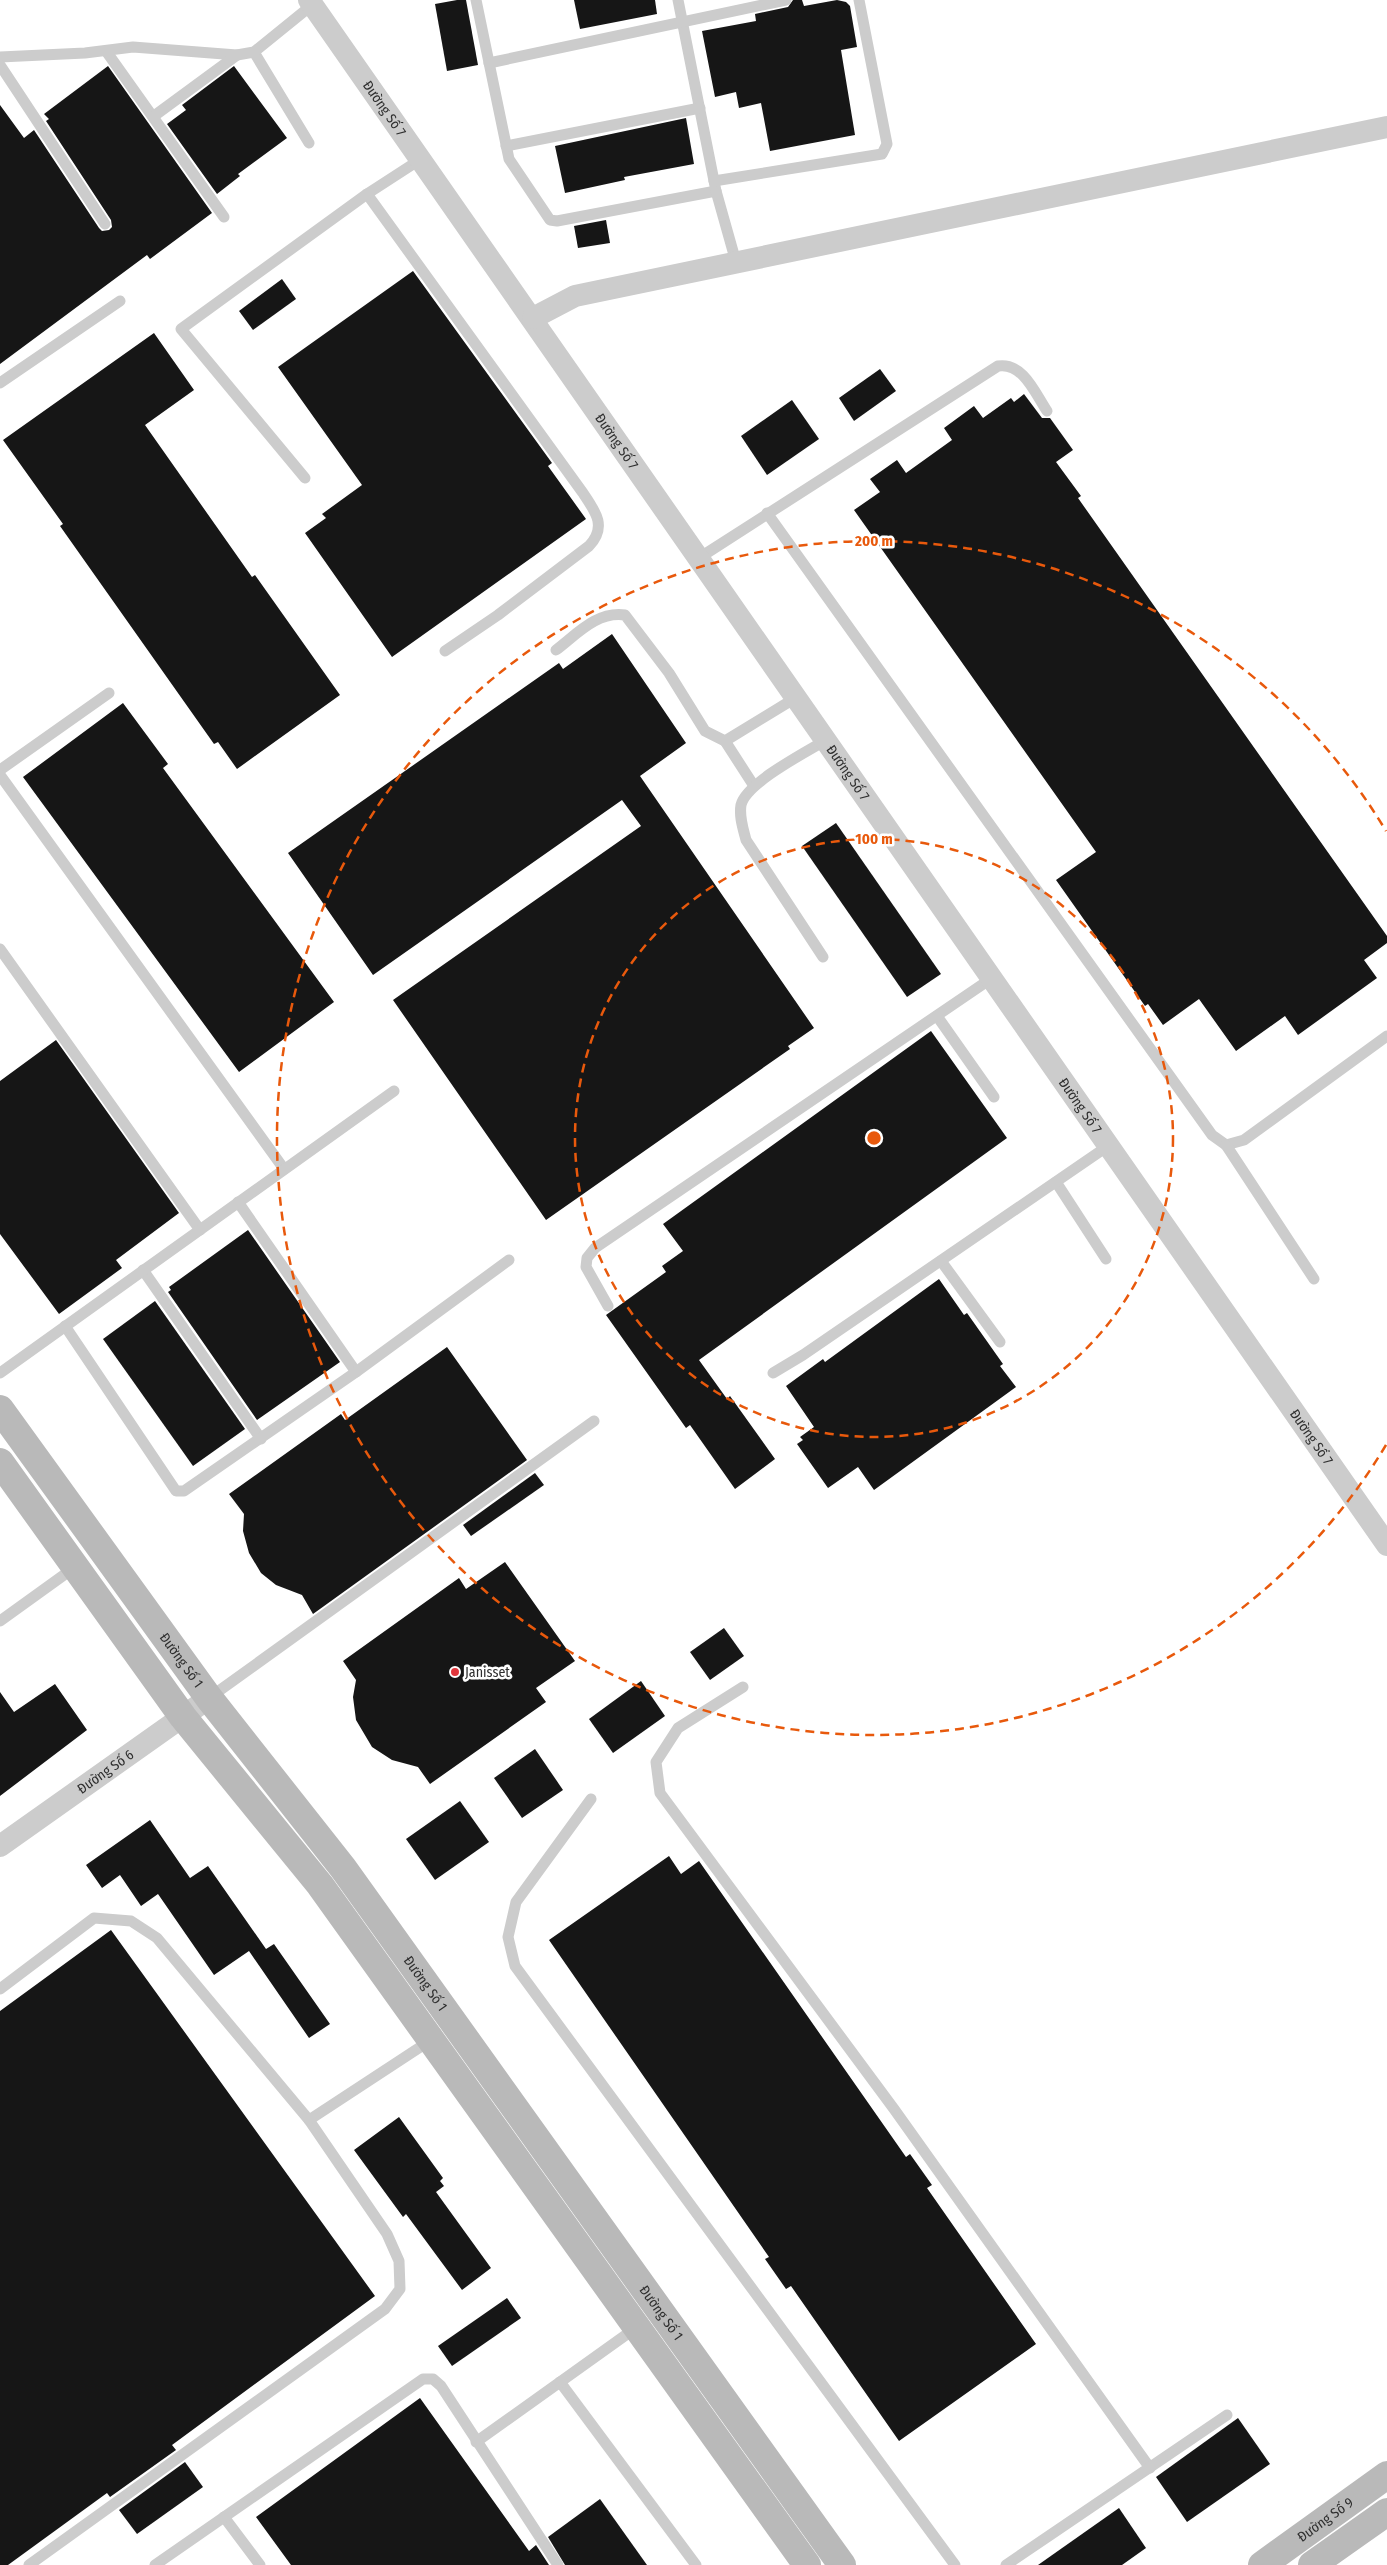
<svg xmlns="http://www.w3.org/2000/svg" width="1387" height="2565" viewBox="0 0 1387 2565" font-family="'Fira Sans Condensed',sans-serif">
	<style>
		.building { fill: #161616 }
		.lines { fill: none; stroke-linecap: round; stroke-linejoin: round }
		.lane { stroke: #ccc; stroke-width: 11 }
		.street { stroke: #ccc; stroke-width: 22 }
		.secondary { stroke: #b9b9b9; stroke-width: 28 }
		.ring { fill: none; stroke: #e8590c; stroke-width: 2.5; stroke-dasharray: 9 6 }
		.poi-dot { fill: #e1363c; stroke: #fff; stroke-width: 2 }
		.labels { text-anchor: middle; stroke-width: 5; stroke-linejoin: round; paint-order: stroke }
		.street-label { font-size: 14px; fill: #2f2f2f; stroke: #fff }
		.poi-label { font-size: 14px; fill: #2f2f2f; stroke: #fff; text-anchor: start }
		.centre { fill: #e8590c; stroke: #fff; stroke-width: 2.5 }
		.ring-label { font-size: 15px; text-anchor: middle; font-weight: bold; fill: #e8590c; stroke: #fff; stroke-width: 5; stroke-linejoin: round; paint-order: stroke }
	</style>
	<rect width="100%" height="100%" fill="#fff"/>
	<g class="building">
		<polygon points="457,0 466,0 478,65 447,71 435,4"/>
		<polygon points="574,0 655,0 657,14 580,29"/>
		<polygon points="793,0 802,0 804,6 837,0 846,2 850,6 857,47 841,50 855,135 770,151 761,103 739,108 736,92 715,97 702,31 756,21 755,14 788,7"/>
		<polygon points="108,66 212,213 150,259 147,255 0,364 0,105 24,138 34,130 99,228 102,231 109,230 112,227 111,220 46,121 49,119 44,114"/>
		<polygon points="234,66 287,138 238,174 240,176 217,194 167,124 186,110 182,105"/>
		<polygon points="686,118 694,164 624,177 625,180 565,193 555,146"/>
		<polygon points="606,220 610,243 578,248 574,226"/>
		<polygon points="413,271 552,463 548,466 586,519 392,657 305,533 326,518 322,514 362,485 278,367"/>
		<polygon points="282,279 296,299 253,330 239,311"/>
		<polygon points="154,333 194,390 145,425 252,577 255,575 340,695 237,769 218,742 214,744 60,526 63,524 3,440"/>
		<polygon points="880,369 896,391 854,421 839,398"/>
		<polygon points="1024,394 1042,418 1050,418 1073,450 1056,462 1081,496 1078,498 1387,936 1387,943 1364,960 1377,978 1298,1035 1285,1016 1236,1051 1199,999 1163,1025 1148,1004 1145,1006 1056,880 1096,852 854,510 880,492 870,479 897,460 906,473 952,440 944,428 974,406 983,418 1011,398 1014,402"/>
		<polygon points="792,400 819,439 767,475 741,436"/>
		<polygon points="612,634 686,743 640,776 814,1028 788,1046 790,1049 546,1220 393,1000 641,826 622,800 373,975 288,853 559,663 563,669"/>
		<polygon points="123,703 168,764 163,768 334,1002 239,1072 23,777"/>
		<polygon points="836,823 941,974 907,997 802,846"/>
		<polygon points="931,1031 1007,1138 699,1360 727,1399 730,1396 775,1459 735,1489 690,1425 686,1428 606,1315 666,1272 662,1266 683,1251 663,1224"/>
		<polygon points="56,1040 179,1213 116,1260 122,1268 59,1314 0,1234 0,1081"/>
		<polygon points="248,1230 340,1362 257,1420 168,1292 171,1290 169,1287"/>
		<polygon points="939,1279 964,1315 967,1313 1003,1364 1000,1366 1016,1387 874,1490 858,1467 828,1488 797,1444 803,1440 800,1437 814,1427 786,1386 823,1359 825,1362"/>
		<polygon points="155,1301 245,1429 193,1466 103,1339"/>
		<polygon points="447,1347 527,1460 313,1614 302,1595 276,1585 261,1573 249,1553 243,1531 244,1514 229,1494 341,1414 345,1420"/>
		<polygon points="535,1473 544,1485 471,1536 463,1525"/>
		<polygon points="505,1562 575,1661 536,1688 546,1702 430,1784 418,1767 392,1760 372,1747 356,1720 353,1697 356,1680 343,1661 459,1578 466,1589"/>
		<polygon points="724,1628 744,1656 710,1680 690,1652"/>
		<polygon points="641,1681 665,1716 613,1753 589,1719"/>
		<polygon points="55,1684 87,1730 0,1796 0,1692 14,1712"/>
		<polygon points="535,1749 563,1790 522,1818 494,1778"/>
		<polygon points="460,1801 489,1842 435,1880 406,1839"/>
		<polygon points="150,1820 190,1878 208,1866 266,1949 274,1944 330,2024 309,2038 249,1951 214,1975 158,1894 141,1906 120,1875 102,1888 86,1865"/>
		<polygon points="669,1856 681,1874 699,1861 906,2157 910,2154 932,2185 927,2188 1036,2344 899,2441 791,2286 786,2289 765,2259 769,2257 549,1940"/>
		<polygon points="111,1930 375,2296 172,2445 176,2450 110,2497 107,2493 8,2565 0,2565 0,2011"/>
		<polygon points="399,2117 443,2178 440,2181 444,2186 436,2192 491,2268 462,2290 406,2214 403,2217 354,2150"/>
		<polygon points="507,2298 521,2318 452,2366 438,2346"/>
		<polygon points="420,2398 529,2551 536,2545 549,2565 291,2565 256,2517"/>
		<polygon points="1238,2418 1270,2464 1187,2522 1156,2477"/>
		<polygon points="185,2462 203,2487 137,2534 119,2510"/>
		<polygon points="600,2499 647,2565 565,2565 548,2537"/>
		<polygon points="1119,2508 1146,2548 1122,2565 1038,2565"/>
	</g>
	<g class="lines">
		<g class="lane">
			<polyline points="476,0 509,159 550,220 557,221 716,191"/>
			<polyline points="678,0 716,191 736,262"/>
			<polyline points="106,51 224,217"/>
			<polyline points="254,52 309,143"/>
			<polyline points="0,57 85,53 133,47 237,55 254,52 312,5"/>
			<polyline points="489,63 786,0"/>
			<polyline points="0,65 105,224"/>
			<polyline points="154,116 237,55"/>
			<polyline points="506,146 700,108"/>
			<polyline points="714,181 882,154 887,144 859,0"/>
			<path d="M367,194L583,493C596,512 607,527 589,546L498,615L445,651"/>
			<polyline points="0,383 120,301"/>
			<polyline points="305,478 181,329 367,194 421,159"/>
			<polyline points="767,513 1212,1135 1226,1145 1244,1140 1387,1036"/>
			<path d="M699,558L998,366C1023,362 1035,393 1047,411"/>
			<path d="M556,650C577,634 597,611 625,615L669,673L705,731L725,741L797,697"/>
			<polyline points="725,741 754,786"/>
			<polyline points="0,770 109,693"/>
			<polyline points="0,775 284,1169"/>
			<polyline points="0,949 200,1230"/>
			<path d="M823,957L746,840C743,828 739,817 741,805C746,783 806,752 826,740"/>
			<polyline points="937,1016 994,1097"/>
			<polyline points="1226,1145 1314,1279"/>
			<polyline points="1056,1182 1106,1259"/>
			<polyline points="238,1202 356,1372"/>
			<polyline points="941,1261 1000,1342"/>
			<polyline points="143,1270 261,1439"/>
			<polyline points="608,1306 586,1267 587,1258 595,1248 992,978"/>
			<polyline points="65,1326 176,1491 184,1491 356,1372 509,1260"/>
			<polyline points="0,1373 394,1091"/>
			<polyline points="773,1373 803,1355 1108,1146"/>
			<polyline points="0,1621 75,1567"/>
			<polyline points="743,1687 678,1728 656,1762 660,1793 894,2109 1150,2468"/>
			<polyline points="209,1698 594,1421"/>
			<polyline points="591,1799 516,1902 508,1937 515,1966 955,2565"/>
			<polyline points="0,1989 94,1918 131,1921 157,1938 309,2120 387,2234 399,2261 400,2289 385,2309 29,2565"/>
			<polyline points="309,2120 431,2040"/>
			<polyline points="560,2382 696,2565"/>
			<polyline points="476,2442 637,2327"/>
			<polyline points="224,2517 260,2565"/>
			<polyline points="155,2565 423,2379 433,2379 441,2386 558,2565"/>
			<polyline points="1006,2565 1227,2415"/>
		</g>
		<g class="street">
			<path id="s1" d="M309,0L1387,1545"/>
			<polyline points="533,318 575,296 1387,127"/>
			<path id="s2" d="M0,1846L209,1698"/>
		</g>
		<g class="secondary">
			<path id="s3" d="M0,1409L209,1698L343,1868L842,2565"/>
			<polyline points="0,1462 183,1717 320,1885 807,2565"/>
			<path id="s4" d="M1262,2565L1387,2475"/>
			<polyline points="1312,2565 1387,2512"/>
		</g>
	</g>
	<g class="ring">
		<circle cx="874" cy="1138" r="299"/>
		<path d="M1386 1445A597 597 0 1 1 1386 831"/>
	</g>
	<circle class="poi-dot" cx="455" cy="1672" r="5"/>
	<g class="labels">
		<g class="street-label">
			<text dy="5" stroke="none"><textPath href="#s1" startOffset="132">Đường Số 7</textPath></text>
			<text dy="5" stroke="none"><textPath href="#s1" startOffset="538">Đường Số 7</textPath></text>
			<text dy="5" stroke="none"><textPath href="#s1" startOffset="942">Đường Số 7</textPath></text>
			<text dy="5" stroke="none"><textPath href="#s1" startOffset="1348">Đường Số 7</textPath></text>
			<text dy="5" stroke="none"><textPath href="#s1" startOffset="1752">Đường Số 7</textPath></text>
			<text dy="5" stroke="none"><textPath href="#s3" startOffset="310">Đường Số 1</textPath></text>
			<text dy="5" stroke="none"><textPath href="#s2" startOffset="129">Đường Số 6</textPath></text>
			<text dy="5" stroke="none"><textPath href="#s3" startOffset="715">Đường Số 1</textPath></text>
			<text dy="5" stroke="none"><textPath href="#s3" startOffset="1120">Đường Số 1</textPath></text>
			<text dy="5" stroke="none"><textPath href="#s4" startOffset="78">Đường Số 9</textPath></text>
		</g>
		<g class="poi-label">
			<text x="465" y="1677">Janisset</text>
		</g>
	</g>
	<circle cx="874" cy="1138" r="8" class="centre"/>
	<g class="ring-label">
		<text x="874" y="546">200 m</text>
		<text x="874" y="844">100 m</text>
	</g>
</svg>
